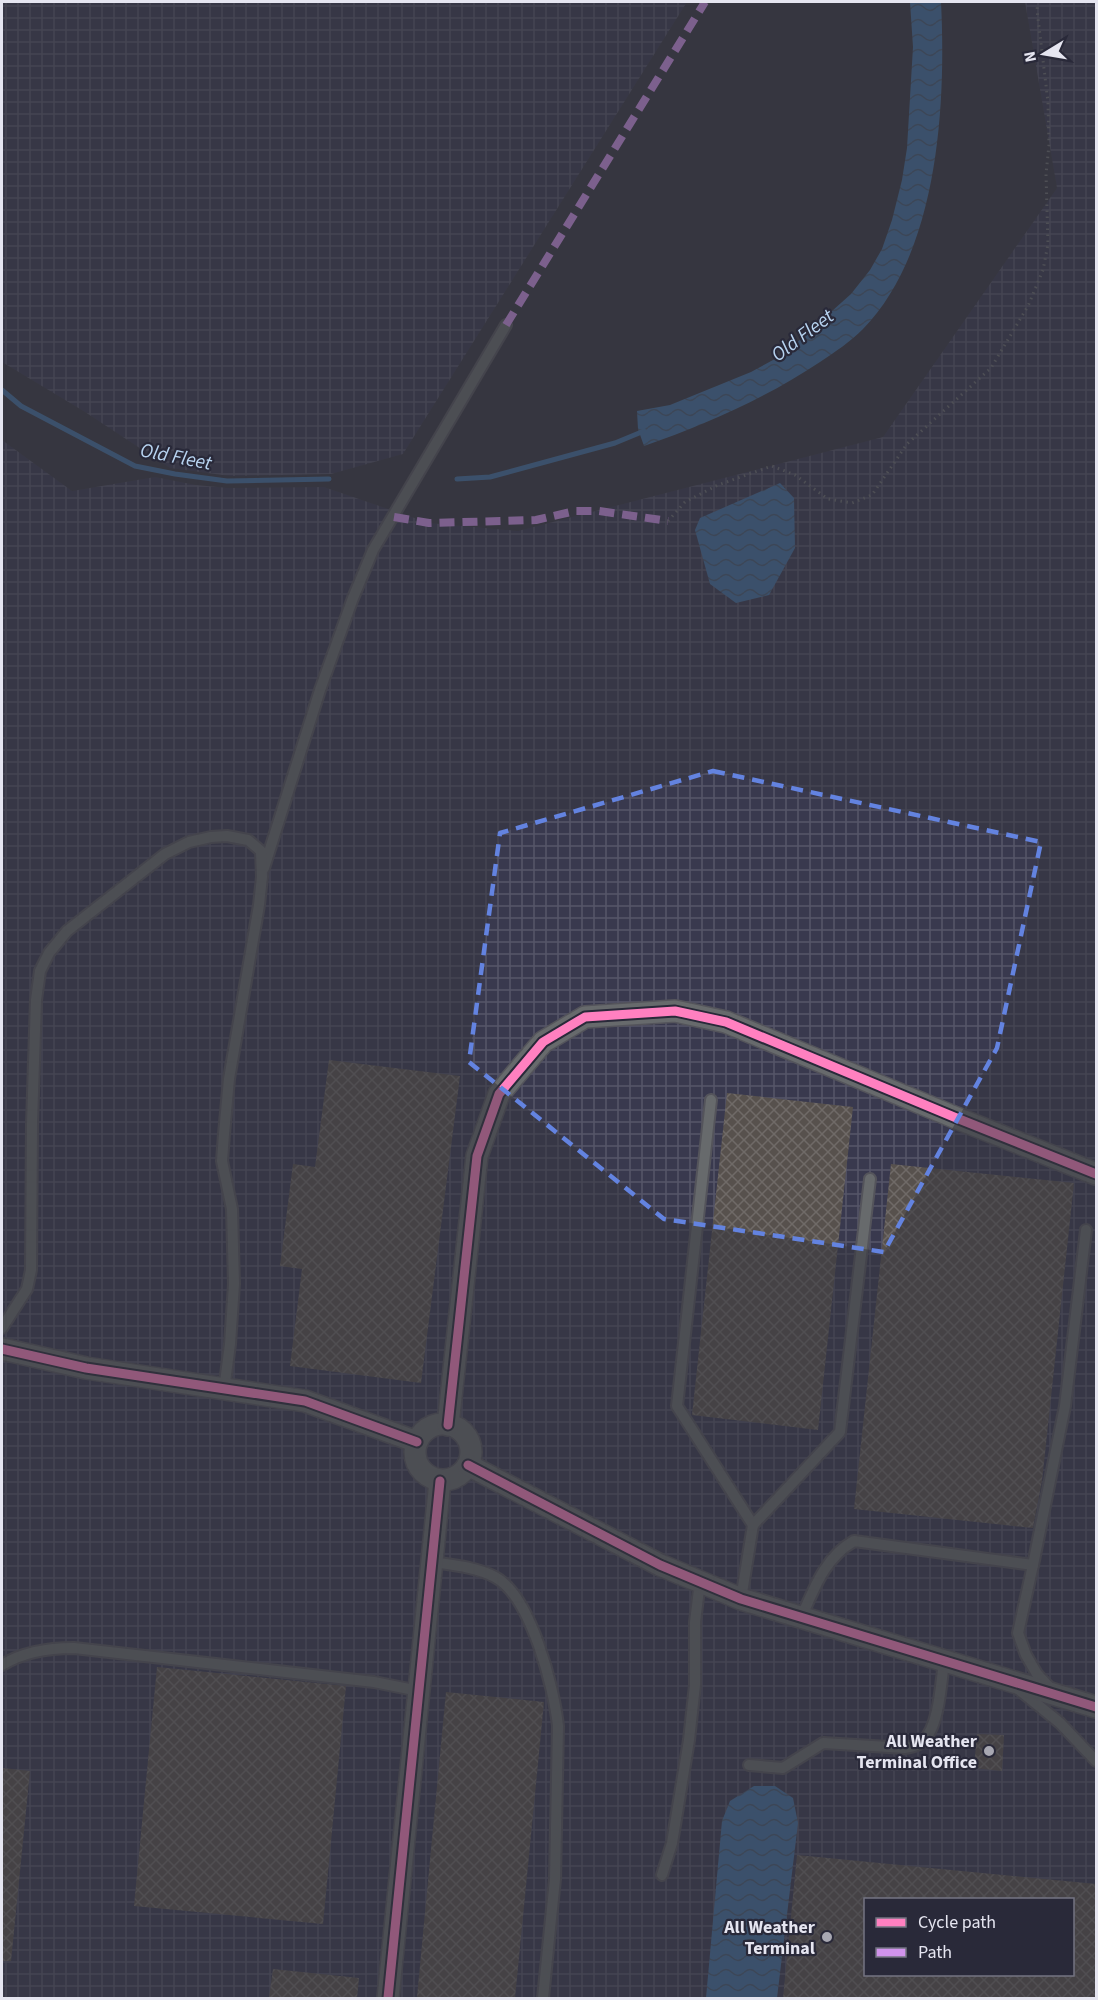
<svg xmlns="http://www.w3.org/2000/svg" width="1098" height="2000" viewBox="0 0 1098 2000" font-family="'Source Sans 3',sans-serif">
	<style>
		.industrial { fill: url(#industrial-grid); fill-rule: evenodd }
		.water { fill: url(#water-waves) }
		.lines { fill: none; stroke-linecap: round; stroke-linejoin: round }
		.stream { stroke: #42709f; stroke-width: 5 }
		.building { fill: url(#building-cross-hatch); fill-rule: evenodd }
		.service-casing { stroke: #54545b; stroke-width: 14 }
		.minor-casing { stroke: #54545b; stroke-width: 24 }
		.path { stroke: #6b6d70; stroke-width: 3; stroke-dasharray: 1.5 4.5; stroke-linecap: butt }
		.service { stroke: #676a6c; stroke-width: 10 }
		.minor { stroke: #676a6c; stroke-width: 21 }
		.quiet { stroke: #d193ec; stroke-width: 8; stroke-dasharray: 15 8; stroke-linecap: butt }
		.cycleway-casing { stroke: #292939; stroke-width: 13 }
		.cycleway { stroke: #ff80c0; stroke-width: 9 }
		.marked { fill: none; stroke: #6383e0; stroke-width: 4.5; stroke-dasharray: 12 8; stroke-linejoin: round }
		.poi-dot { fill: #a8a8b2; stroke: #292939; stroke-width: 2 }
		.labels { text-anchor: middle; stroke-width: 4.5; stroke-linejoin: round; paint-order: stroke }
		.poi-label { font-size: 18px; font-weight: bold; fill: #e5e5f0; stroke: #292939; text-anchor: end }
		.water-label { font-size: 20px; font-style: italic; fill: #b7d3f0; stroke: #292939 }
	</style>
	<defs>
		<pattern id="industrial-grid" width="8" height="8" patternUnits="userSpaceOnUse" patternTransform="scale(1.5)"><rect width="8" height="8" fill="#39394e"/><path d="M0 4h8M4 0v8" fill="none" stroke="#565668"/></pattern>
		<pattern id="water-waves" width="16" height="10" patternUnits="userSpaceOnUse" patternTransform="scale(1.5)"><rect width="16" height="10" fill="#42709f"/><path d="M0 5q4-4 8 0t8 0" fill="none" stroke="#445a74"/></pattern>
		<pattern id="building-cross-hatch" width="8" height="8" patternUnits="userSpaceOnUse" patternTransform="scale(1.5)"><rect width="8" height="8" fill="#57514d"/><path d="M0 0l8 8M0 8l8-8" fill="none" stroke="#6f6a67"/></pattern>
	</defs>
	<rect width="100%" height="100%" fill="#373740"/>
	<g class="industrial">
		<polygon points="2,2 687,2 403,454 331,474 230,476 170,468 85,412 2,362"/>
		<path d="M1025,2H1096V1998H2V440L72,491L155,477L196,485L228,488L324,487L429,523L518,531L883,437L1057,188ZM866,1900H1072V1974H866Z"/>
	</g>
	<g class="water">
		<path d="M910,2H941C946,104 939,251 863,329C850,342 835,352 820,362C766,398 705,425 644,446L638,429L637,411L670,405L751,372L784,354L851,294L870,270L882,249L892,220L902,180L907,148L913,47Z"/>
		<polygon points="780,483 794,498 795,548 769,595 736,603 710,584 695,530 700,518"/>
		<polygon points="754,1786 775,1786 793,1798 798,1823 777,1998 706,1998 722,1821 730,1801"/>
	</g>
	<g class="lines">
		<g class="stream">
			<polyline points="2,390 21,406 135,466 175,474 227,481 329,479"/>
			<polyline points="457,479 490,477 615,443 644,431"/>
		</g>
	</g>
	<g class="building">
		<polygon points="329,1060 460,1076 421,1383 290,1366 302,1269 280,1266 293,1164 315,1167"/>
		<polygon points="727,1093 853,1107 818,1430 692,1415"/>
		<polygon points="891,1164 1074,1183 1042,1481 1033,1528 854,1509"/>
		<polygon points="157,1667 346,1686 323,1924 134,1906"/>
		<polygon points="446,1692 544,1702 515,1998 417,1997"/>
		<polygon points="977,1734 1004,1735 1002,1771 974,1768"/>
		<polygon points="2,1768 30,1771 11,1961 2,1961"/>
		<path d="M797,1855L1096,1884V1998H783ZM866,1899H1072V1974H866Z"/>
		<polygon points="273,1969 359,1978 357,1998 269,1998"/>
	</g>
	<g class="lines">
		<defs>
			<g id="service">
				<polyline points="264,868 320,690 353,598 373,550 506,325"/>
				<polyline points="711,1100 677,1406 753,1525 741,1599"/>
				<polyline points="2,1328 27,1289 31,1270 32,1124 36,1000 40,971 49,953 67,931 165,854 189,842 211,837 227,836 248,840 261,851 262,877 259,905 229,1079 224,1134 222,1161 232,1209 234,1284 230,1344 224,1390"/>
				<polyline points="753,1525 840,1432 870,1179"/>
				<path d="M432,1562C453,1565 476,1567 495,1577C531,1596 554,1688 558,1726L555,1879L543,1998"/>
				<polyline points="1033,1565 1018,1633 1026,1655 1037,1674 1051,1689"/>
				<path d="M801,1618C814,1589 825,1557 854,1541L1033,1565L1065,1406L1086,1230"/>
				<path d="M2,1665C23,1652 49,1648 74,1648L374,1682L419,1691"/>
				<polyline points="1017,1688 1060,1723 1096,1761"/>
				<path d="M749,1765L783,1768L823,1743L905,1748C911,1747 918,1746 923,1741C939,1727 941,1683 944,1662"/>
				<polyline points="662,1875 672,1843 689,1740 695,1685 695,1622 700,1581"/>
			</g>
			<g id="minor">
				<polyline points="2,1349 86,1368 305,1401 417,1442"/>
				<circle cx="443" cy="1452" r="28"/>
				<polyline points="448,1425 477,1156 499,1094 543,1042 585,1017 675,1011 726,1022 954,1117 1096,1174"/>
				<polyline points="468,1465 660,1565 741,1599 1096,1707"/>
				<polyline points="388,1998 440,1481"/>
			</g>
		</defs>
		<use href="#service" class="service-casing"/>
		<use href="#minor" class="minor-casing"/>
		<polyline class="path" points="668,521 685,502 718,485 772,466 795,475 828,499 852,503 872,495 907,444 991,368 1028,306 1043,270 1048,244 1046,174 1049,145 1048,102 1037,10 1038,2"/>
		<use href="#service" class="service"/>
		<use href="#minor" class="minor"/>
		<g class="quiet">
			<polyline points="506,325 705,2"/>
			<polyline points="394,517 429,523 536,520 575,511 599,511 668,521"/>
		</g>
		<defs>
			<g id="cycleway">
				<polyline points="2,1349 86,1368 305,1401 417,1442"/>
				<polyline points="448,1425 477,1156 499,1094 543,1042 585,1017 675,1011 726,1022 954,1117 1096,1174"/>
				<polyline points="468,1465 660,1565 741,1599 1096,1707"/>
				<polyline points="388,1998 440,1481"/>
			</g>
		</defs>
		<use href="#cycleway" class="cycleway-casing"/>
		<use href="#cycleway" class="cycleway"/>
	</g>
	<path d="M0 0H1098V2000H0ZM713,771L1041,842L997,1048L884,1252L664,1219L469,1062L500,833Z" fill="#373740" fill-opacity=".55" fill-rule="evenodd"/>
	<path class="marked" d="M713,771L1041,842L997,1048L884,1252L664,1219L469,1062L500,833Z"/>
	<g class="poi-dot">
		<circle cx="989" cy="1751" r="6"/>
		<circle cx="827" cy="1937" r="6"/>
	</g>
	<g class="labels">
		<g class="poi-label">
			<text x="977" y="1747">All Weather<tspan x="977" dy="21">Terminal Office</tspan></text>
			<text x="815" y="1933">All Weather<tspan x="815" dy="21">Terminal</tspan></text>
		</g>
		<g class="water-label">
			<text transform="translate(802 335) rotate(-37)" y="7">Old Fleet</text>
			<text transform="translate(176 456) rotate(11)" y="7">Old Fleet</text>
		</g>
	</g>
	<rect width="1098" height="2000" fill="none" stroke="#e5e5f0" stroke-width="6"/>
	<rect x="864" y="1898" width="210" height="78" fill="#292939" stroke="#747482" stroke-width="1.5"/>
	<rect x="876" y="1918" width="30" height="9" fill="#ff80c0" stroke="#747482" stroke-width="1.5"/>
	<text x="918" y="1928" font-size="18" fill="#e5e5f0">Cycle path</text>
	<rect x="876" y="1948" width="30" height="9" fill="#d193ec" stroke="#747482" stroke-width="1.5"/>
	<text x="918" y="1958" font-size="18" fill="#e5e5f0">Path</text>
	<g transform="translate(1044 54) rotate(259)" stroke="#292939" stroke-width="4.5" paint-order="stroke">
	<path d="M0-4.5L10 22L0 15L-10 22Z" fill="#e5e5f0"/>
	<text y="-9" font-size="16" font-weight="bold" text-anchor="middle" fill="#e5e5f0">N</text>
	</g>
</svg>
